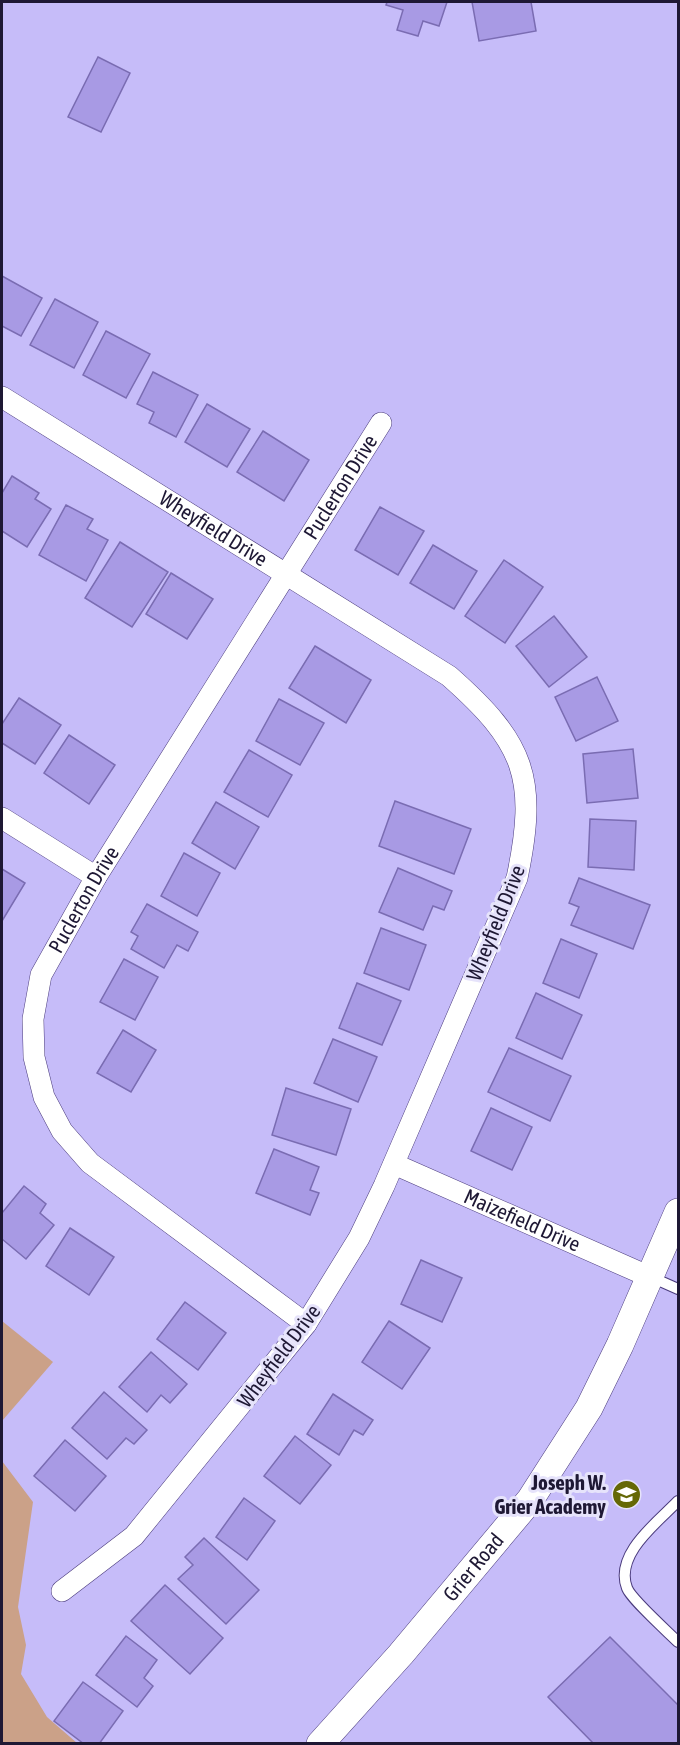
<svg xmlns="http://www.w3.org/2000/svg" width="680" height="1745" viewBox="0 0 680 1745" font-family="'Asap Condensed',sans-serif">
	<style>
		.green { fill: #cba188 }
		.building { fill: #a89ae4; stroke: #7a6cb2; stroke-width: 1.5 }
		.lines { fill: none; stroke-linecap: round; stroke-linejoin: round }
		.service-casing { stroke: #4b3c7d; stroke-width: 12 }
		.minor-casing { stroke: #4b3c7d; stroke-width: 22 }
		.tertiary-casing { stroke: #4b3c7d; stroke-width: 28 }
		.service { stroke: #fff; stroke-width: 10 }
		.minor { stroke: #fff; stroke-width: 21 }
		.tertiary { stroke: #fff; stroke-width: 27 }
		.labels { text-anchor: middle; stroke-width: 6; stroke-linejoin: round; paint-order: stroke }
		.street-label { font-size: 21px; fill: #1e1834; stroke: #e6e3fb }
		.poi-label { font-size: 21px; font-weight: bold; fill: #1e1834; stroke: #e6e3fb; text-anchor: end }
	</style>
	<rect width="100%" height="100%" fill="#c6bcf9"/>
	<g class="green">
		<polygon points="2,1321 53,1362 2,1421"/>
		<polygon points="2,1461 33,1502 18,1607 26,1645 21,1674 47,1717 77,1743 2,1743"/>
	</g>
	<g class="building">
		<polygon points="387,2 447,2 439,26 423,21 418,36 397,30 403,10 386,5"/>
		<polygon points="472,2 531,2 536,31 479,41"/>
		<polygon points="98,57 130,73 101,132 68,117"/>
		<polygon points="2,276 42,298 21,336 2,326"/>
		<polygon points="55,299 98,322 74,368 30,345"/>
		<polygon points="106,331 150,354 126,398 83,375"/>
		<polygon points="153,372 198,395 176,437 149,423 154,412 137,404"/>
		<polygon points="207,404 250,429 227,467 185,442"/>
		<polygon points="263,431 309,460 284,501 237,472"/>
		<polygon points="12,476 39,493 35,499 51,509 27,547 2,531 2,493"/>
		<polygon points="66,505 93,519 87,529 108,540 86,581 39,555"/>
		<polygon points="380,507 424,531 398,575 355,550"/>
		<polygon points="120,542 168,572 132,627 85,598"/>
		<polygon points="433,545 477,571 454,609 410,583"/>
		<polygon points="504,560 543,587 505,643 465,616"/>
		<polygon points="171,573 213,599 187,639 146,614"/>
		<polygon points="554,616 587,657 549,687 516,646"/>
		<polygon points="315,646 371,680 346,723 289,688"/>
		<polygon points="597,677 618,721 576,741 555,697"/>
		<polygon points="19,698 61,725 35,764 2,743 2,724"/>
		<polygon points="279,699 324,723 300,765 256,741"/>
		<polygon points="69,735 115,765 89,804 44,773"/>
		<polygon points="633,749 638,798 587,803 583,754"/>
		<polygon points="249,750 292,775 268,817 224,792"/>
		<polygon points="395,801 471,829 454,874 379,846"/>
		<polygon points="216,802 259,827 235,869 192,843"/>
		<polygon points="590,819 636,821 634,870 588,867"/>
		<polygon points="184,853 220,873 197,916 161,896"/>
		<polygon points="398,868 452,891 444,910 433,906 423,930 379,912"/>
		<polygon points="2,869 25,883 2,921"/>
		<polygon points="579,878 650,905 633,949 571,925 579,907 569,903"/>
		<polygon points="147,904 198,932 188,951 177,945 164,968 131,949 138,936 131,932"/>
		<polygon points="381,928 426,945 409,990 364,973"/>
		<polygon points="561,939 597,954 579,998 543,983"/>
		<polygon points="124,959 158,977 135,1020 100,1002"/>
		<polygon points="357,983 401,1001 382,1045 339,1028"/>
		<polygon points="536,993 582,1015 562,1059 516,1038"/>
		<polygon points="123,1030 156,1050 131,1092 97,1073"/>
		<polygon points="333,1039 377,1057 358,1102 314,1083"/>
		<polygon points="509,1048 571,1076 550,1121 488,1092"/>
		<polygon points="286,1088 351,1109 336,1155 272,1135"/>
		<polygon points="491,1108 532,1127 512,1170 471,1151"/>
		<polygon points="274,1149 319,1167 310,1190 319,1193 310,1215 256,1193"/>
		<polygon points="24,1186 46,1204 40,1213 54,1225 26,1259 2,1239 2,1213"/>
		<polygon points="70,1228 114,1257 89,1295 46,1266"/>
		<polygon points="421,1260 462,1278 442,1322 401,1304"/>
		<polygon points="185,1302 226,1333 198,1370 157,1339"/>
		<polygon points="389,1321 430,1348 402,1389 362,1362"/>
		<polygon points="151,1352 187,1384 170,1403 161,1395 147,1412 119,1387"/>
		<polygon points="104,1392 147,1430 134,1444 126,1438 107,1459 72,1428"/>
		<polygon points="333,1394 373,1420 363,1435 354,1430 339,1455 307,1434"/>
		<polygon points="295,1436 331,1465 300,1504 264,1476"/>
		<polygon points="65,1440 106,1476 75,1511 34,1476"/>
		<polygon points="244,1498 275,1521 247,1560 216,1537"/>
		<polygon points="204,1538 259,1590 226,1624 178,1579 193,1565 185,1557"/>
		<polygon points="165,1585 223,1638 190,1674 131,1621"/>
		<polygon points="126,1636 157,1660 144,1678 153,1686 137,1707 96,1675"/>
		<polygon points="610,1637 678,1705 678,1744 594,1744 548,1697"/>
		<polygon points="83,1682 123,1711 99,1744 84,1744 54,1721"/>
	</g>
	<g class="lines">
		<defs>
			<g id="service">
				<polyline points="651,1277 678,1289"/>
				<path d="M678,1501C658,1522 614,1554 627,1588C631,1599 668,1632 678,1642"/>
			</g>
			<g id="minor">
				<path id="s1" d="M2,397L449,676C525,743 538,778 517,878L384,1186L359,1238L306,1324L134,1536L62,1591"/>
				<polyline points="2,818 96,877"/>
				<path id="s2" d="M394,1164L650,1277"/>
				<path id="s3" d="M306,1324L90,1163L62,1131L44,1097L34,1057L33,1019L41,975L96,877L381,423"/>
			</g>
			<g id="tertiary">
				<path id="s4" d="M320,1744L401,1654L530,1500L589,1408L620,1345L678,1212"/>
			</g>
		</defs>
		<use href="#service" class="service-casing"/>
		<use href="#minor" class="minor-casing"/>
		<use href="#tertiary" class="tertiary-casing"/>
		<use href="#service" class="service"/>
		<use href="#minor" class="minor"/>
		<use href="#tertiary" class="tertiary"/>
	</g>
	<defs>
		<symbol id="school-disc" viewBox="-11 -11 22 22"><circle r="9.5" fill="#656806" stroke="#e6e3fb"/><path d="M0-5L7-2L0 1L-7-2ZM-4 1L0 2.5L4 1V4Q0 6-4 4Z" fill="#fff"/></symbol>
	</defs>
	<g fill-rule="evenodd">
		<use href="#school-disc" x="610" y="1478" width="33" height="33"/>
	</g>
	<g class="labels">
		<g class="street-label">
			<text dy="7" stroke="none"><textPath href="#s3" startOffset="1047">Puclerton Drive</textPath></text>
			<text dy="7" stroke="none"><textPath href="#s1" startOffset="249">Wheyfield Drive</textPath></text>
			<text dy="7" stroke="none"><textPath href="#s3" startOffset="561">Puclerton Drive</textPath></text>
			<text transform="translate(496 923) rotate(-68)" y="7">Wheyfield Drive</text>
			<text dy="7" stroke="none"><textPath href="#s2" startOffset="140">Maizefield Drive</textPath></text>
			<text transform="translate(279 1356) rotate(-53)" y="7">Wheyfield Drive</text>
			<text dy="7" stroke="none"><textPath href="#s4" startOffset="234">Grier Road</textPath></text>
		</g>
		<g class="poi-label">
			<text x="606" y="1490">Joseph W.<tspan x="606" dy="24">Grier Academy</tspan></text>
		</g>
	</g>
	<rect width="680" height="1745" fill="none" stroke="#1e1834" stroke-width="6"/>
</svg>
